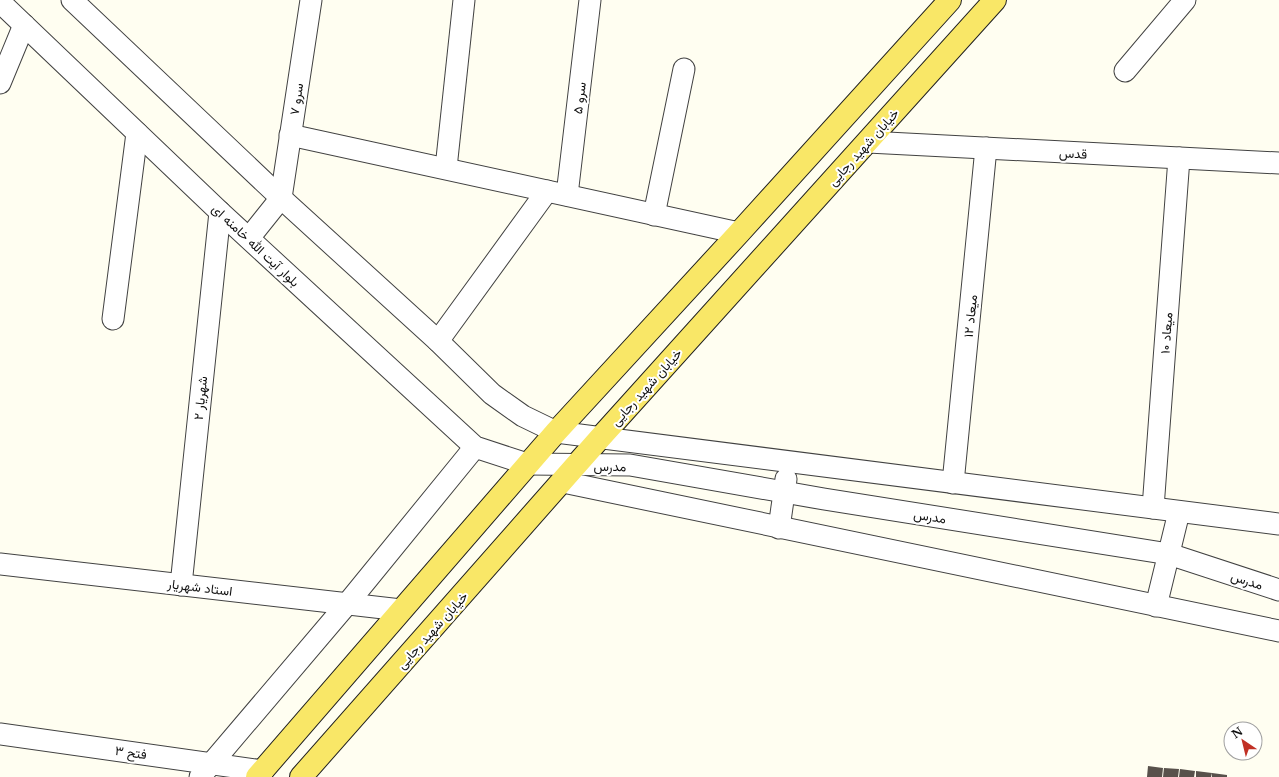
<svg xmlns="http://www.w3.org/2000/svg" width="1279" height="777" viewBox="0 0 1279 777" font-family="'Libre Baskerville',Vazirmatn,serif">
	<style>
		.building { fill: #58514b }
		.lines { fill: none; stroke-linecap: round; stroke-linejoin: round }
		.minor-casing { stroke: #424242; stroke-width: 23 }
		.major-casing { stroke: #202020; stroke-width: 24 }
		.minor { stroke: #fff; stroke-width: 21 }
		.major { stroke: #f9e767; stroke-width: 22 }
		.labels { text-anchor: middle; stroke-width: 4; stroke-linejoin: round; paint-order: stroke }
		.street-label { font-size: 13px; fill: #0f0f0f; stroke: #fff }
	</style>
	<rect width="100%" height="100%" fill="#fffef1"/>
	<g class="building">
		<polygon points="1148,766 1163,768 1162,777 1147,777"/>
		<polygon points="1164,768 1179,769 1178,777 1163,777"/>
		<polygon points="1180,769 1195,771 1194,777 1179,777"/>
		<polygon points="1196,771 1212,773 1211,777 1196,777"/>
		<polygon points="1212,773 1227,775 1227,777 1212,777"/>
	</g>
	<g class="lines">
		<defs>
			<g id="minor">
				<polyline points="72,0 281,198 438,341 492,394 523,416 556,432 1279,524"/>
				<polyline points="0,2 220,212 475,447 527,464 630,465 824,499 1169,554 1279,590"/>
				<polyline points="1125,71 1185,0"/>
				<polyline points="0,83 24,25"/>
				<polyline points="290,135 739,233"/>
				<polyline points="868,142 1279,163"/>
				<polyline points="446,168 464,0"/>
				<polyline points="567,195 590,0"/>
				<polyline points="654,215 684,69"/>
				<polyline points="249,238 281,198 311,0"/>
				<polyline points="113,319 137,133"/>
				<polyline points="438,341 547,191"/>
				<polyline points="563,482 1279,631"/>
				<polyline points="953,483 986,148"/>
				<polyline points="1153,508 1179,158"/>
				<polyline points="779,528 786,479"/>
				<polyline points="0,564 401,610"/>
				<polyline points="181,585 220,212"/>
				<polyline points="1156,606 1179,512"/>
				<polyline points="0,734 263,771"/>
				<polyline points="200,777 347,604 475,447"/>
			</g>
			<g id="major">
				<polyline points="257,777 556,432 739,233 950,0"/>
				<polyline points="301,777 600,438 995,0"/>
			</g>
		</defs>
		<use href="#minor" class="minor-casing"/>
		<use href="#major" class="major-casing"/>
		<use href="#minor" class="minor"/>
		<use href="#major" class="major"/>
	</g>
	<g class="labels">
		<g class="street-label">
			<text transform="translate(579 98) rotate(-83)" y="5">سرو ۵</text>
			<text transform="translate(296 99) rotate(-81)" y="5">سرو ۷</text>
			<text transform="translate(863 147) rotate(-48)" y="5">خیابان شهید رجایی</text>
			<text transform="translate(1073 153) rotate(3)" y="5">قدس</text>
			<text transform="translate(256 245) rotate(43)" y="5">بلوار آیت الله خامنه ای</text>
			<text transform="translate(970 316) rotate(-84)" y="5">میعاد ۱۲</text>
			<text transform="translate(1166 333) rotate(-86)" y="5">میعاد ۱۰</text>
			<text transform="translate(646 387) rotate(-48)" y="5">خیابان شهید رجایی</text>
			<text transform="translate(200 398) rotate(-84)" y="5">شهریار ۲</text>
			<text transform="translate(610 466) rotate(1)" y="5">مدرس</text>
			<text transform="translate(930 516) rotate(9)" y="5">مدرس</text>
			<text transform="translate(1247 580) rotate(18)" y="5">مدرس</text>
			<text transform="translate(200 587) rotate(7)" y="5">استاد شهریار</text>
			<text transform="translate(432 630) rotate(-48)" y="5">خیابان شهید رجایی</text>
			<text transform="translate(131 752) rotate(8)" y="5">فتح ۳</text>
		</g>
	</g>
	<g transform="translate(1243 741) rotate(325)"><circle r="19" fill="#ffffff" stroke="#9f9f9f"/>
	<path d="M0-3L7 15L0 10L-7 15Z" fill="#c13025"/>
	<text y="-6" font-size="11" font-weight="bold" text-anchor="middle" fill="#0f0f0f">N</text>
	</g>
</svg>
